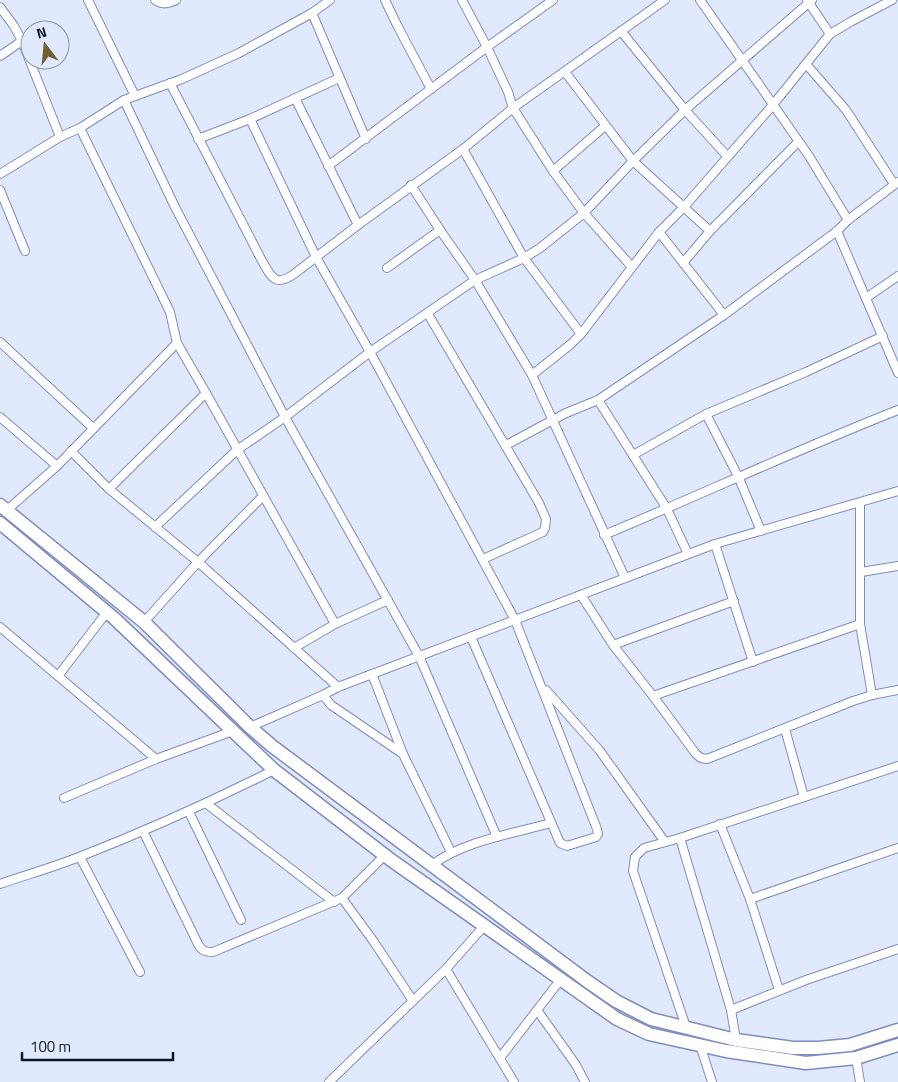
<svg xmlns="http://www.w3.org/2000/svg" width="898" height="1082" viewBox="0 0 898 1082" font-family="'Titillium Web',sans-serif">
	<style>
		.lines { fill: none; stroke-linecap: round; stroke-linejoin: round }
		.street-casing { stroke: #7d8ebe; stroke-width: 10 }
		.primary-casing { stroke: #7d8ebe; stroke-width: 15 }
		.street { stroke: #fff; stroke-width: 8 }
		.primary { stroke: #fff; stroke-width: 12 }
	</style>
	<rect width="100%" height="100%" fill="#e0e9fe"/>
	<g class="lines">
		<defs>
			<g id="street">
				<polyline points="88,0 135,96"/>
				<path d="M155,0C162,5 168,4 176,0"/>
				<polyline points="385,0 397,25 431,89"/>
				<polyline points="462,0 487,47 508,92 513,108 553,171 584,213 631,266"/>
				<polyline points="700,0 809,156 848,220"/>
				<polyline points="807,0 830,34"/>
				<polyline points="0,7 14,26 22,41 60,137"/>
				<polyline points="312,13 366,139"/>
				<polyline points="621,31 685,110 727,156"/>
				<polyline points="0,56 22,41"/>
				<polyline points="806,64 846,110 894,184"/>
				<polyline points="565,72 633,161 710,231"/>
				<path d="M170,83L261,259C271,276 274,288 294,274L358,225L463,149L513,108L665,0"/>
				<polyline points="295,98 358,225"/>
				<polyline points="124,100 175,207 285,417 419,656 497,837"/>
				<polyline points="250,119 316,257 370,352 515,620 597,829 598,834 596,837 567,846 560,843 471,637"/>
				<polyline points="80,128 170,312 177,343 206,393 109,489"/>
				<polyline points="198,139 250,119 339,78"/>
				<polyline points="463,149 524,258 581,334"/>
				<polyline points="328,166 487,47 553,0"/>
				<polyline points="553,171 605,126"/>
				<polyline points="0,174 60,137 80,128 124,100 182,79 239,53 312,13 330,0"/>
				<polyline points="411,185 440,230 475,280 532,375 625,578"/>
				<polyline points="0,190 25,251"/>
				<polyline points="837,231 898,373"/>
				<polyline points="659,232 724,315"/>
				<polyline points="683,263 710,231 798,142"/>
				<polyline points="387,268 440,230"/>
				<polyline points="866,298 898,276"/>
				<polyline points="428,314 539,503 546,519 545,528 543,532 483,559"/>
				<polyline points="0,342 93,428"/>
				<polyline points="532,375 571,344 581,334 659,232 684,207 772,106 830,34 852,21 892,0"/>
				<polyline points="206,393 335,624"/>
				<polyline points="598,400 667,509 688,554"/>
				<polyline points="706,414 738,476 761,531"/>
				<polyline points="0,417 57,466"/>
				<polyline points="506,445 566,413 598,400 724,315 837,231 848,220 898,182"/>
				<polyline points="71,451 109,489 198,562 338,687"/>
				<polyline points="633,455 706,414 806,372 883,336"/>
				<polyline points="860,503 860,624 872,695"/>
				<polyline points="6,511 57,466 177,343"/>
				<polyline points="155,527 237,450 285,417 370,352 475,280 524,258 540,248 584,213 633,161 685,110 812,0"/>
				<path d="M604,535C702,494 799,449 898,410"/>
				<polyline points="715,544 753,662"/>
				<polyline points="861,572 898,566"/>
				<polyline points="581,595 613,645 653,696 860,624"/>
				<polyline points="144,622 198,562 263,496"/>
				<polyline points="0,627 156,759"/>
				<polyline points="613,645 734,601"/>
				<polyline points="294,648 335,624 388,600"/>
				<polyline points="372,674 403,754 451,852"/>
				<polyline points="58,676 107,612"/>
				<polyline points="546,690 600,751 665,842"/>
				<polyline points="323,695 331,705 403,754"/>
				<polyline points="653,696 696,754 701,758 707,759 853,701 872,695 898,690"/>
				<polyline points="250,727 323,695 338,687 715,544 898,491"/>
				<polyline points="785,729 804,797"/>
				<polyline points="64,798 156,759 233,731"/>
				<polyline points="207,804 334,902"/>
				<polyline points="189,812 241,920"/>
				<polyline points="720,824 750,899 779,990"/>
				<path d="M143,831L198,944C202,951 205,952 213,952L342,898L385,855"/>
				<polyline points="680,838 731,1010 736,1040"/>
				<polyline points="80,857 140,972"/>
				<path d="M431,866C460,842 515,833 551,823"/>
				<path d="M0,884C26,875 54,867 79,857C146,831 210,802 274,770"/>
				<polyline points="342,898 374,942 413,1001"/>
				<polyline points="750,899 898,848"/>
				<polyline points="446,969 514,1082"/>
				<polyline points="537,1010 576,1065 585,1082"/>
				<polyline points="731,1010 806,980 898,949"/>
				<polyline points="686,1027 633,871 635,857 644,848 680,838 898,766"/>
				<polyline points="700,1045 712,1082"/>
				<polyline points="500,1058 561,979"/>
				<polyline points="856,1058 860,1082"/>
				<polyline points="329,1082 446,969 484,926"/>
			</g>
			<g id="primary">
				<polyline points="0,505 144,622 250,727 272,746 587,981 616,1001 651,1019 736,1040 793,1048 818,1048 850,1045 898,1030"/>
				<polyline points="0,523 115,619 274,770 391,860 617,1019 649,1034 726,1051 806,1063 856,1058 898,1045"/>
			</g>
		</defs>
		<use href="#street" class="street-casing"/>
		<use href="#primary" class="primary-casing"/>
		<use href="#street" class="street"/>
		<use href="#primary" class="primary"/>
	</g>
	<g transform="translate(45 45) rotate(344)"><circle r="24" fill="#e0e9fe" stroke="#8c94a8"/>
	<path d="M0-4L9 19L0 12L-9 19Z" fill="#725f2d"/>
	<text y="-8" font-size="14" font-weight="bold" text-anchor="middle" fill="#0f1527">N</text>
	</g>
	<path d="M22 1052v8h151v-8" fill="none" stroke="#0f1527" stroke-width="2.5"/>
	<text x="30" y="1052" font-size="15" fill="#0f1527" stroke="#e0e9fe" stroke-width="4" paint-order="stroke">100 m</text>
</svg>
